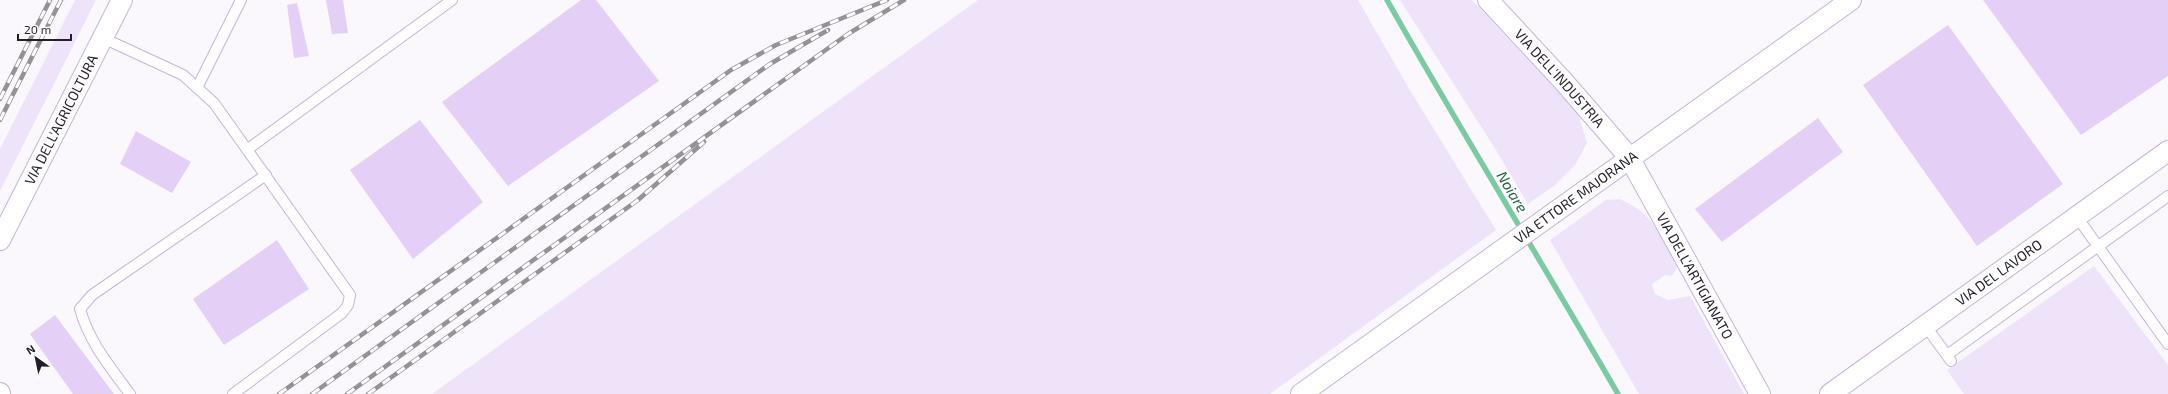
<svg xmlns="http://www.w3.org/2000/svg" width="2168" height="394" viewBox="0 0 2168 394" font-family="'Exo 2',sans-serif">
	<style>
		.green { fill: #eee3f9 }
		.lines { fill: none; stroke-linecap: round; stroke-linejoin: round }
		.stream { stroke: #7acaa2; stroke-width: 5.5 }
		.building { fill: #e4cff7 }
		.lane-casing { stroke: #c6b5d5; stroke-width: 12 }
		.street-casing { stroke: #c6b5d5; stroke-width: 22 }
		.lane { stroke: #fff; stroke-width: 10 }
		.street { stroke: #fff; stroke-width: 20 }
		.rail-casing { stroke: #95919a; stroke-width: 4.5 }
		.rail { stroke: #fff; stroke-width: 3; stroke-dasharray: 9; stroke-linecap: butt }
		.labels { text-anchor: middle; stroke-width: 3; stroke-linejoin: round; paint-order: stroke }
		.street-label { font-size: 14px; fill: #241d2a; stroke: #fff }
		.water-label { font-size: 15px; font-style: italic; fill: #266247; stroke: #fff }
	</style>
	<rect width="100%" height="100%" fill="#faf7fd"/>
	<g class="green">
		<polygon points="75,0 96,0 0,191 0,149"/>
		<polygon points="978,0 1358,0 1411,92 1496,230 1270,394 432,394"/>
		<polygon points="1400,0 1472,0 1578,113 1587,143 1575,165 1555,185 1528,204 1496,150"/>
		<path d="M1620,199C1655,215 1660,235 1677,267L1672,276L1665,275L1652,284L1655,294L1668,300L1690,296L1744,394H1639L1550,240L1606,200Z"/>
		<polygon points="2094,266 2168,365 2168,394 1964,394 1947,370"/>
	</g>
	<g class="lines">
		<path class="stream" d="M1387,0C1462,133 1542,262 1618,394"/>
	</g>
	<g class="building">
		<polygon points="326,0 343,0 348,33 332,34"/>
		<polygon points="581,0 596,0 659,81 508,186 442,102"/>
		<polygon points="1983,0 2168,0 2168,76 2081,135"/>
		<polygon points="297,3 309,56 294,58 287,5"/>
		<polygon points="1948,25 2063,184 1977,246 1863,85"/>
		<polygon points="1818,118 1843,152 1722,242 1695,209"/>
		<polygon points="420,120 483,202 413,259 350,170"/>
		<polygon points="136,131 191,162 172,193 120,164"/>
		<polygon points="277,240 309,289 224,345 193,299"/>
		<polygon points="55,315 114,394 73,394 30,334"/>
	</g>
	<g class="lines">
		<defs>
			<g id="lane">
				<polyline points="103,38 183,75 214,103 350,295 348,305 342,313 233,394"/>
				<polyline points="197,88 241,0"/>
				<polyline points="248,149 452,0"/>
				<polyline points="2077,217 2168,344"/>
				<polyline points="1925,325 1951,361"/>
				<polyline points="1947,355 2168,196"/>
				<path d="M130,394C110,367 89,342 80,309L92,295L266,175"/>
			</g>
			<g id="street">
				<path id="s1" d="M1488,0L1564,82L1629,157L1760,394"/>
				<path id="s2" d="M0,240L122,0"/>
				<polyline points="0,393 0,394"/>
				<path id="s3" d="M1301,394L1851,0"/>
				<path id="s4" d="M1830,394L2168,151"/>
			</g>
		</defs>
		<use href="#lane" class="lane-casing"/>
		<use href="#street" class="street-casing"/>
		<use href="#lane" class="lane"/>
		<use href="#street" class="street"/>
		<defs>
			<g id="rail">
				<polyline points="0,99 50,0"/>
				<polyline points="0,120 61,0"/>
				<polyline points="279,394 731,70 776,45 887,0"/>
				<polyline points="312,394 770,64 828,30"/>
				<polyline points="347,394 848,34 904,0"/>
				<polyline points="368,394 638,200 704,142"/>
			</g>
		</defs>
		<use href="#rail" class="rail-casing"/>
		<use href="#rail" class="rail"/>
	</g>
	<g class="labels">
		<g class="street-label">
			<text dy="5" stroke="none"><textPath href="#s1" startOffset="106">VIA DELL'INDUSTRIA</textPath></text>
			<text dy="5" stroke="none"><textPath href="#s2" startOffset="135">VIA DELL'AGRICOLTURA</textPath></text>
			<text dy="5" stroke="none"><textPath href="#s3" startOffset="338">VIA ETTORE MAJORANA</textPath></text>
			<text dy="5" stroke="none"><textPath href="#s4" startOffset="208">VIA DEL LAVORO</textPath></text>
			<text dy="5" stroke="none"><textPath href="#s1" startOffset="347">VIA DELL'ARTIGIANATO</textPath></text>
		</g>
		<g class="water-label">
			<text transform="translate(1512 192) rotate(59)" y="5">Noiare</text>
		</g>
	</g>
	<g transform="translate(36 358) rotate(327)" stroke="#ffffff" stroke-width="3" paint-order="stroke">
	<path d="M0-3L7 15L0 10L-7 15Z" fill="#241d2a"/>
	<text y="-6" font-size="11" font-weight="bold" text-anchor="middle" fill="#241d2a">N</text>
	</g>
	<path d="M18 34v6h53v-6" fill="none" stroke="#241d2a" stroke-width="2"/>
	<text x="24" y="34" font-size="12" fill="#241d2a" stroke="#ffffff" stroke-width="3" paint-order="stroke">20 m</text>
</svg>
